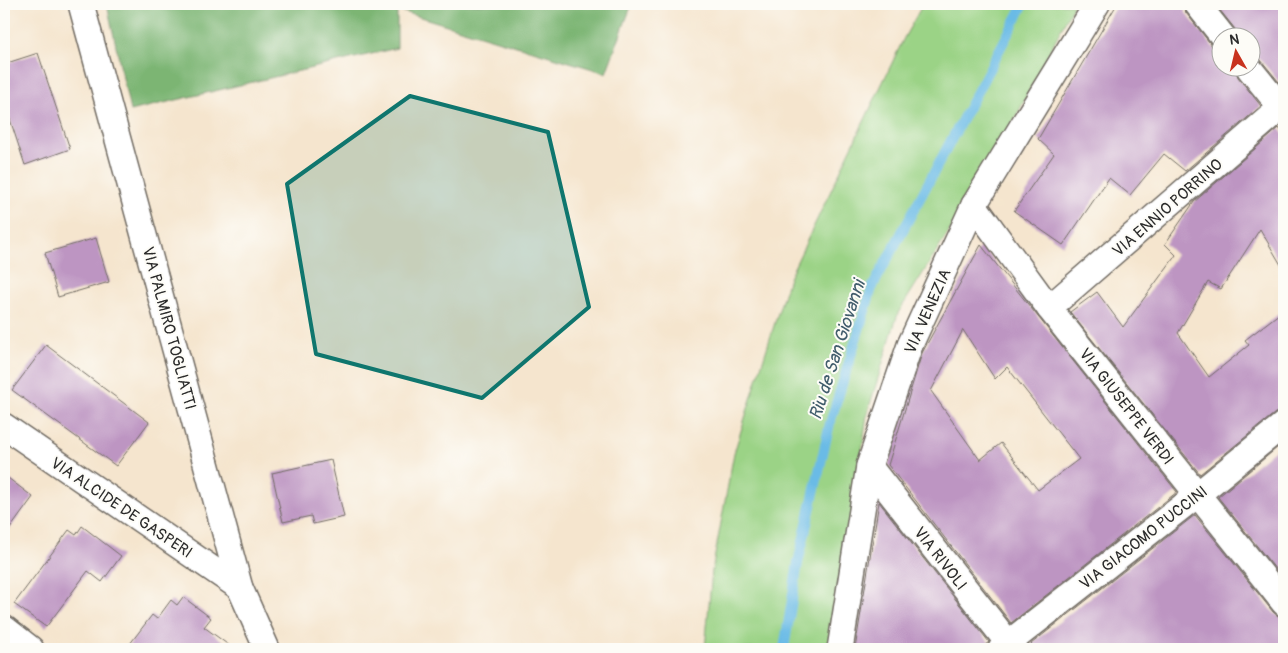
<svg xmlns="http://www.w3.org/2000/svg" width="1288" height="653" viewBox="0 0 1288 653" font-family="Pangolin,sans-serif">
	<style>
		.green { fill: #9bd386; stroke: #637f58 }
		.forest { fill: #7cb573; stroke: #54704f }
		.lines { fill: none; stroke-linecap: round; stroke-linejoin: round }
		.stream { stroke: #6bbbe6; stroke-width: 10 }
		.building { fill: #bd95c2; fill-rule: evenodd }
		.minor-casing { stroke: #726c64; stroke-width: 28 }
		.minor { stroke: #fff; stroke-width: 25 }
		.marked { fill: #0f766e; fill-opacity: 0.2; stroke: #0f766e; stroke-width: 4; stroke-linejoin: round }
		.labels { text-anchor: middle; stroke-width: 4; stroke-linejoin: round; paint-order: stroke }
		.street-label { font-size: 16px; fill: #2b2b2b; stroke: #fdfcf7 }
		.water-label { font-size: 18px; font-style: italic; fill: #415d6c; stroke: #fdfcf7 }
	</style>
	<rect width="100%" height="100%" fill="#fdfcf7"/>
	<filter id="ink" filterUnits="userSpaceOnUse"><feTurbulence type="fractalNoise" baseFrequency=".02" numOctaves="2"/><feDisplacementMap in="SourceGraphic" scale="10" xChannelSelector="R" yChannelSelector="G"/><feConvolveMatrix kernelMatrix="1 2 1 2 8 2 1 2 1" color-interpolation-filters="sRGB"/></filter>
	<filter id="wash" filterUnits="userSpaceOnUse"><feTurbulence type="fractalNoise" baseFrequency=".0096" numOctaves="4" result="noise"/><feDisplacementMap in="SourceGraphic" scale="20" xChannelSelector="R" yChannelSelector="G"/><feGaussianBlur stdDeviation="1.12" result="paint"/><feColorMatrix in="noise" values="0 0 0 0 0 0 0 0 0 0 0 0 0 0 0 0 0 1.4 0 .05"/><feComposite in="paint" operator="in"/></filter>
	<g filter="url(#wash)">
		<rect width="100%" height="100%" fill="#f5e5ce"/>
		<polygon class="green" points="923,4 1074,4 991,165 898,313 867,414 835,649 705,649 712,571 734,453 789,278 904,38"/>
		<polygon class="forest" points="107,4 632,4 606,73 397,10 397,48 130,111"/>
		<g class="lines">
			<polyline class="stream" points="784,649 798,563 830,423 872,288 1024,4"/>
		</g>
		<g id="blocks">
			<g class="building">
				<polygon points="1117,4 1183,4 1186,13 1213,47 1220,52 1220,68 1235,68 1238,77 1261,106 1185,171 1164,154 1130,195 1109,178 1063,245 1014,211 1054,154 1038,139"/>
				<polygon points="1215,4 1284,4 1284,78 1279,82 1260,59 1250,54 1250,38 1238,38 1235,29"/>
				<polygon points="38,53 70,149 25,165 4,101 4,64"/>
				<polygon points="1279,128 1284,135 1284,270 1260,229 1221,289 1208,282 1178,333 1209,377 1249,345 1245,340 1284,310 1284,410 1275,413 1200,474 1070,312 1097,292 1123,327 1176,255 1165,244 1194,202"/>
				<polygon points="96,238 109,282 58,297 45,253"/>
				<path d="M981,245L1177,492L1011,623L888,465L922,353ZM963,330L995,379L1007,367L1079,459L1038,490L1001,443L980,460L931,391Z"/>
				<polygon points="46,345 149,422 116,466 12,390"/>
				<polygon points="1284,442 1284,580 1218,497"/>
				<polygon points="331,460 344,517 313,524 311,516 283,522 272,473"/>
				<polygon points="4,475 33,497 4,537"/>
				<polygon points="879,502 989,642 980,649 855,649"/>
				<polygon points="1195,515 1273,612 1278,616 1284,617 1284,649 1035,649 1031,644"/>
				<polygon points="82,526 121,556 102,582 88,571 46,627 14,604 69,530 76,535"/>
				<polygon points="183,597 211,618 204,627 234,649 126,649 152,615 157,619 171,600 177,605"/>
			</g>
		</g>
	</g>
	<g filter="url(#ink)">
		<use href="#blocks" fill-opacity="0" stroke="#726c64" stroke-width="1"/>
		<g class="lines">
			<defs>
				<g id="minor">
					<polyline points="81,4 240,588 267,649"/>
					<polyline points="1197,4 1224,38"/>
					<polyline points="1249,68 1284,111"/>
					<polyline points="974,205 1049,308 1284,603"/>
					<polyline points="1049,308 1284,105"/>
					<polyline points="4,426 240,588"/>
					<polyline points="869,466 1013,649"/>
					<polyline points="4,628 31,649"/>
					<polyline points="840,649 869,466 910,345 974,205 1097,4"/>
					<polyline points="1001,649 1197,495 1284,424"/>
				</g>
			</defs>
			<use href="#minor" class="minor-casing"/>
			<use href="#minor" class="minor"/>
		</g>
	</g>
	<path class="marked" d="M410,96L548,132L589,307L482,398L316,354L287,184Z"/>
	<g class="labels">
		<g class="street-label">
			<text transform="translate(1167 207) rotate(-41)" y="6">VIA ENNIO PORRINO</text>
			<text transform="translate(927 311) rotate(-66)" y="6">VIA VENEZIA</text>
			<text transform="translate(170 328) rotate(75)" y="6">VIA PALMIRO TOGLIATTI</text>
			<text transform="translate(1127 406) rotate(52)" y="6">VIA GIUSEPPE VERDI</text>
			<text transform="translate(122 507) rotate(34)" y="6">VIA ALCIDE DE GASPERI</text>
			<text transform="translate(1143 537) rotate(-38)" y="6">VIA GIACOMO PUCCINI</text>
			<text transform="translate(941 558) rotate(52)" y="6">VIA RIVOLI</text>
		</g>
		<g class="water-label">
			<text transform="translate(837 350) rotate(-72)" y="6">Riu de San Giovanni</text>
		</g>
	</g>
	<rect width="1288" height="653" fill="none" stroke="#fdfcf7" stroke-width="20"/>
	<g transform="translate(1236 52) rotate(352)"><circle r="24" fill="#fdfcf7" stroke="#a9a8a5"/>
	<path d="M0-4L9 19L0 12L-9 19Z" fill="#c8321e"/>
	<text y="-8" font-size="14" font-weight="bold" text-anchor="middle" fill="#2b2b2b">N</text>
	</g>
</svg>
